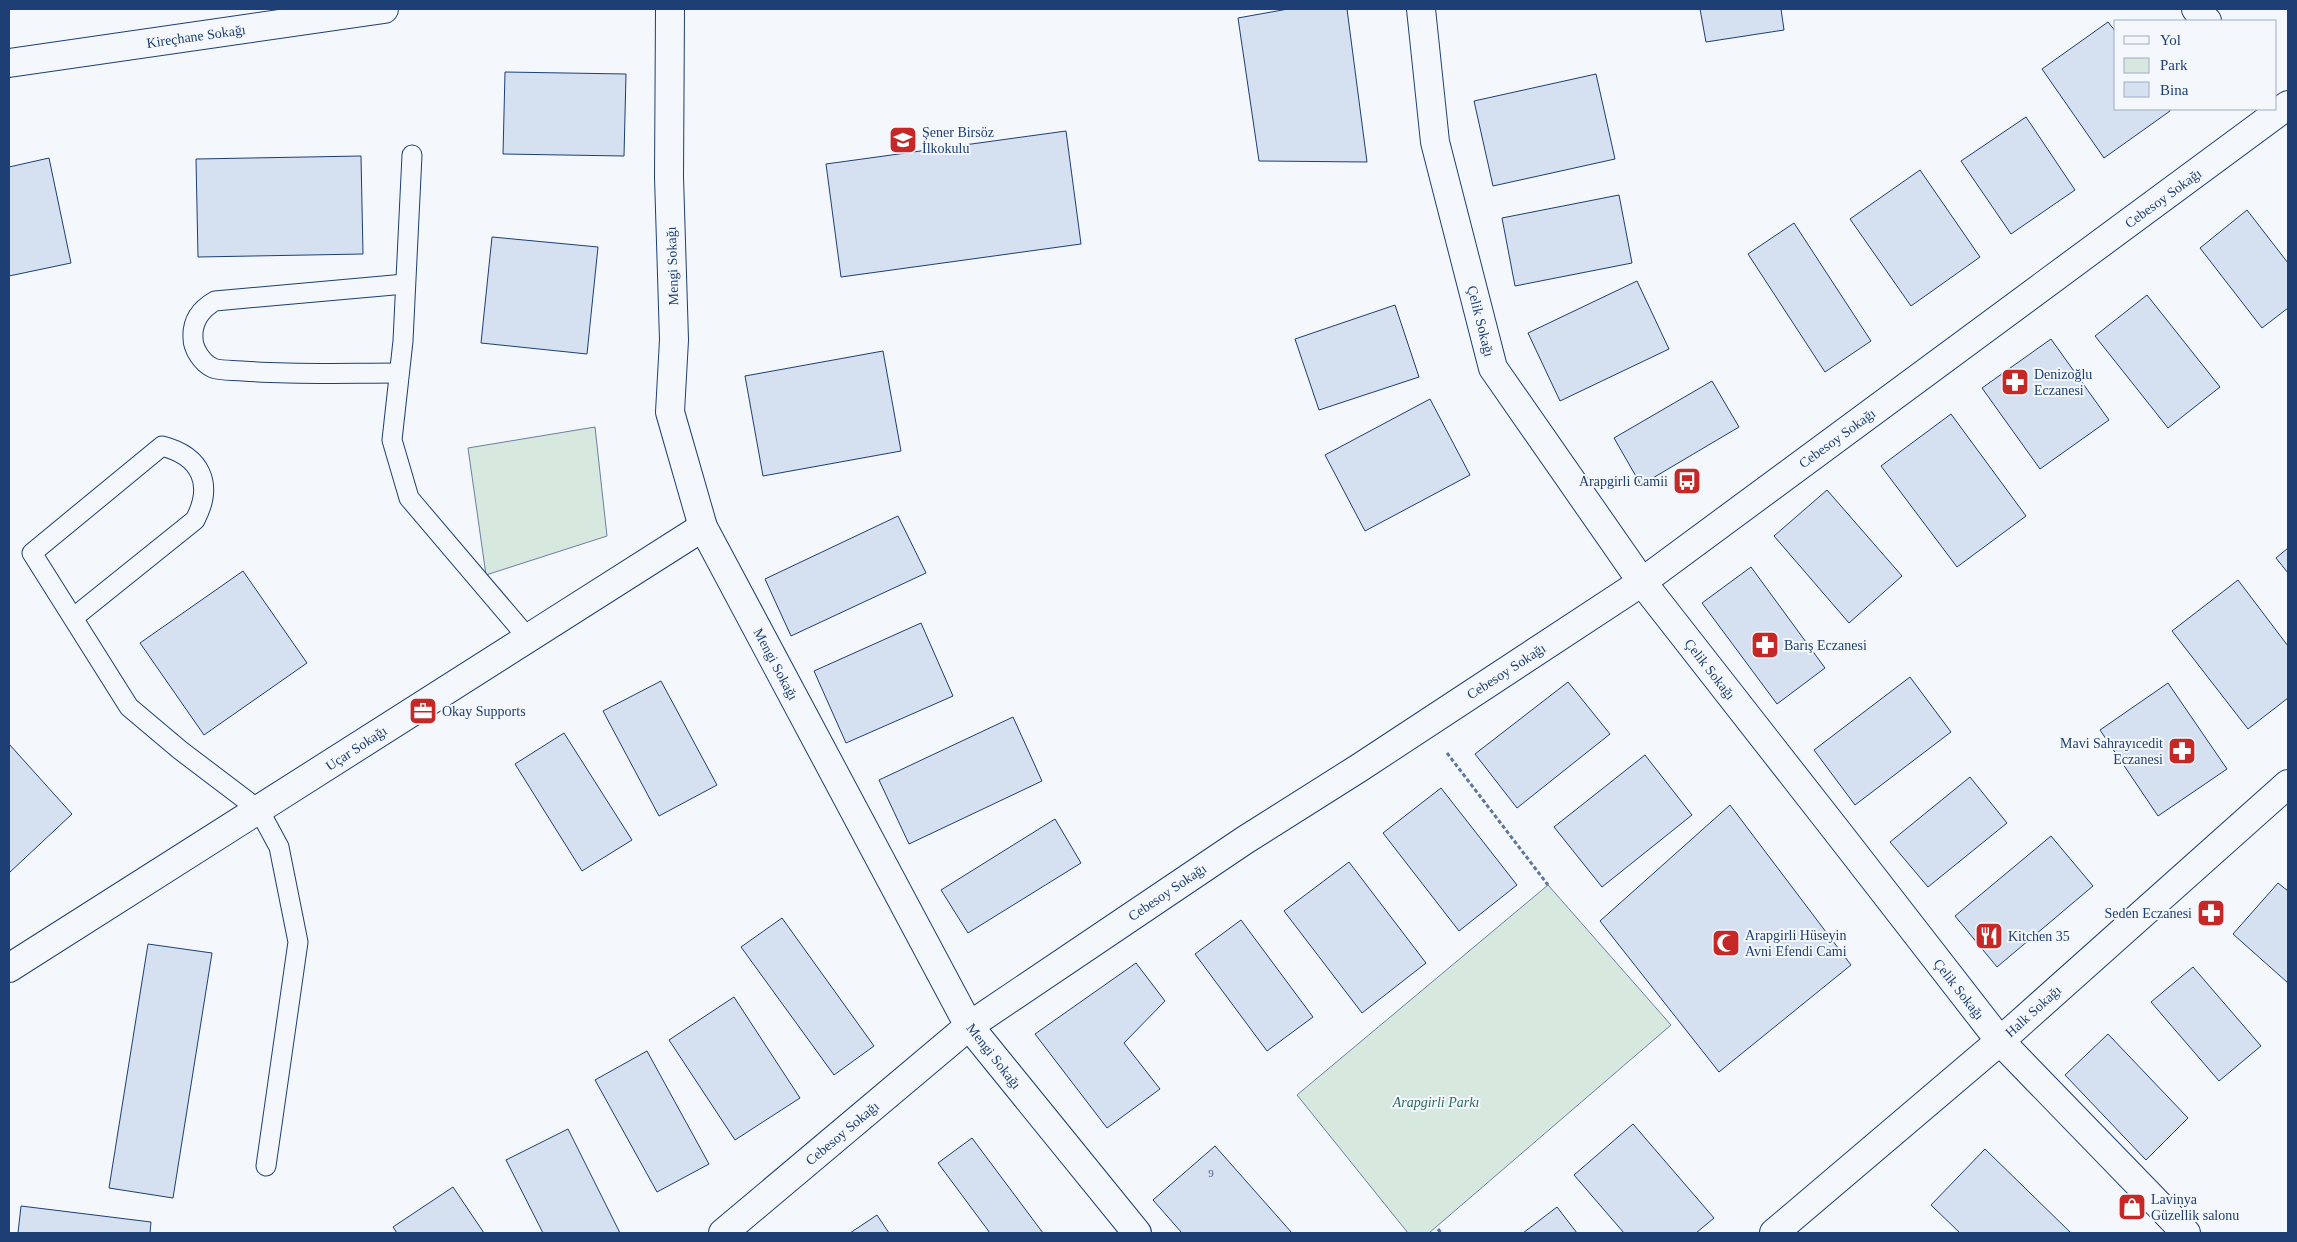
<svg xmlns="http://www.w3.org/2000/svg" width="2297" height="1242" viewBox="0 0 2297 1242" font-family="'Times New Roman',serif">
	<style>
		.green { fill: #d7e8df; stroke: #687fa3 }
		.building { fill: #d5e0f0; stroke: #1d3f73 }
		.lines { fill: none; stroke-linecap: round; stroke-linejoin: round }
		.lane-casing { stroke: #1d3f73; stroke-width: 21 }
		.street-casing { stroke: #1d3f73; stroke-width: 30 }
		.path { stroke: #5e769c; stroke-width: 3; stroke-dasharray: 4 2.5; stroke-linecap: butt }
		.lane { stroke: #f4f7fb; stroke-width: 19 }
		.street { stroke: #f4f7fb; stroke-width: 28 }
		.labels { text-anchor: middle; stroke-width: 4; stroke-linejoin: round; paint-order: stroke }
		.number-label { font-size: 11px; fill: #4b6792 }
		.street-label { font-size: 14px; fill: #1d3f73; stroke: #f4f7fb }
		.poi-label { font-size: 14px; fill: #1d3f73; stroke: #f4f7fb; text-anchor: start }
		.park-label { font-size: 14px; font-style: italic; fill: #2c6c60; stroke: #f4f7fb }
	</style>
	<rect width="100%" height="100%" fill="#f4f7fb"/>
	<g class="green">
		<polygon points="595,427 607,536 486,575 468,448"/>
		<polygon points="1548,885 1671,1025 1429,1233 1408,1233 1297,1095"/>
	</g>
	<g class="building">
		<polygon points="1288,9 1347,9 1367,162 1259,161 1238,18"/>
		<polygon points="1700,9 1781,9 1784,30 1706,42"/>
		<polygon points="2108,22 2116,32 2116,109 2169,109 2170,111 2104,158 2042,69"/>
		<polygon points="505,72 626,74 624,156 503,154"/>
		<polygon points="1596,74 1615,159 1493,186 1474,101"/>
		<polygon points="2026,117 2075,190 2011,234 1961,161"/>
		<polygon points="1066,131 1081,244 841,277 826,164"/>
		<polygon points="361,156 363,254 198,257 196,159"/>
		<polygon points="49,158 71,263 9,276 9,167"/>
		<polygon points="1920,170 1980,257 1911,306 1850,219"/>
		<polygon points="1619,195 1632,263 1515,286 1502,218"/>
		<polygon points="2247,210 2288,263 2288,308 2262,328 2200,248"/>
		<polygon points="1794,223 1871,341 1825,372 1748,254"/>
		<polygon points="492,237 598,247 587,354 481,343"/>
		<polygon points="1637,281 1669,349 1560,401 1528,333"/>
		<polygon points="2147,295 2220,387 2168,428 2095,336"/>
		<polygon points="1395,305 1419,377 1319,410 1295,339"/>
		<polygon points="2051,339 2109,420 2040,469 1982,388"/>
		<polygon points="883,351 901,451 763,476 745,376"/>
		<polygon points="1712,381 1739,427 1641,485 1614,438"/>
		<polygon points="1430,399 1470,475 1365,531 1325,455"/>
		<polygon points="1951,414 2026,516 1957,567 1881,466"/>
		<polygon points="1827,490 1902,576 1849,623 1774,536"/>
		<polygon points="898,516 926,573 791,636 765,579"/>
		<polygon points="2288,548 2288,573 2276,558"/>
		<polygon points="1751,567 1825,668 1777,704 1702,603"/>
		<polygon points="243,571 307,663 204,735 140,643"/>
		<polygon points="2238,580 2288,646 2288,698 2248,729 2172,631"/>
		<polygon points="921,623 953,696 846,743 814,671"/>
		<polygon points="1910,677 1951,732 1855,805 1814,750"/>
		<polygon points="661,681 717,785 659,816 603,711"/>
		<polygon points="1568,682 1610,734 1517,808 1475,754"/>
		<polygon points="2168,683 2227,769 2158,816 2100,730"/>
		<polygon points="1013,717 1042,781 909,844 879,780"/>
		<polygon points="564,733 632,840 582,871 515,764"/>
		<polygon points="9,744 72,814 9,873"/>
		<polygon points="1645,755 1692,815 1602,887 1554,827"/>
		<polygon points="1970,777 2007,823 1928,887 1890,842"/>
		<polygon points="1441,788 1517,885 1459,931 1383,833"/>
		<polygon points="1730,805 1851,965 1719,1072 1600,921"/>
		<polygon points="1055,819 1081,863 968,933 941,890"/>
		<polygon points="2051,836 2093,886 1997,967 1955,916"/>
		<polygon points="1349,862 1426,963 1362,1013 1284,911"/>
		<polygon points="2278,883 2288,891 2288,983 2233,934"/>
		<polygon points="782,918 874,1046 834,1075 741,947"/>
		<polygon points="1241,920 1313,1017 1267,1051 1195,954"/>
		<polygon points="148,944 212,953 173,1198 109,1188"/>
		<polygon points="1136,963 1165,1001 1124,1043 1160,1089 1107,1128 1035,1034"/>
		<polygon points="2193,967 2261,1046 2219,1081 2151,1002"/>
		<polygon points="734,997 800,1098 735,1140 669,1040"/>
		<polygon points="2108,1034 2188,1118 2146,1160 2065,1075"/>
		<polygon points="647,1051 709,1164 657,1192 595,1080"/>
		<polygon points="1633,1124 1714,1218 1696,1233 1624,1233 1574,1175"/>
		<polygon points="568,1129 620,1233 543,1233 506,1160"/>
		<polygon points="972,1138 1043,1233 990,1233 938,1163"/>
		<polygon points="1215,1146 1292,1233 1182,1233 1153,1200"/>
		<polygon points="1985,1149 2071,1233 1960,1233 1931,1205"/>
		<polygon points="453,1187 484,1233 397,1233 393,1227"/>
		<polygon points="21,1206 151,1222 150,1233 18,1233"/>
		<polygon points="1557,1207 1577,1233 1523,1233"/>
		<polygon points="877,1215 889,1233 850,1233"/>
	</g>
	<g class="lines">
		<defs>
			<g id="lane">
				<polyline points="412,155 403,341 392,440 409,498 528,638"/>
				<path d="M399,373C347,373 295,375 243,371C234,370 221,371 213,368C202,363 193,349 193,338C192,321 201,309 215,301L405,284"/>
				<path d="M73,618L195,520C214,484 201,456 162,446L32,553L129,707L180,750L259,810L279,847L298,942L266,1166"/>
			</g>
			<g id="street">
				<polyline points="670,9 669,177 674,340 670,412 703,527 969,1026 1137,1233"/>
				<polyline points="1421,9 1435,142 1493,368 1642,582 1840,835 2000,1041 2186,1233"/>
				<polyline points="2196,9 2207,21"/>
				<polyline points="9,63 384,9"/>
				<polyline points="9,968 703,527"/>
				<polyline points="723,1233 969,1026 1245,840 1359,768 1642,582 2288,105"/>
				<polyline points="1774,1233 2000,1041 2288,784"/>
			</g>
		</defs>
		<use href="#lane" class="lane-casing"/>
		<use href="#street" class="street-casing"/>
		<g class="path">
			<polyline points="1447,753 1548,885"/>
			<polyline points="1438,1229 1441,1233"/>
		</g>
		<use href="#lane" class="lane"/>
		<use href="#street" class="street"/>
	</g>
	<defs>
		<symbol id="school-square" viewBox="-11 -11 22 22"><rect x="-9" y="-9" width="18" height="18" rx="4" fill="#c62828" stroke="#f4f7fb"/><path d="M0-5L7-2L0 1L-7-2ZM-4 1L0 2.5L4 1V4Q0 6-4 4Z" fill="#fff"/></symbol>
		<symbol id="pharmacy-square" viewBox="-11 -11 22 22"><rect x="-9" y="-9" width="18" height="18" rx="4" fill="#c62828" stroke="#f4f7fb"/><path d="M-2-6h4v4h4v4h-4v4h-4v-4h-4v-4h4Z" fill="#fff"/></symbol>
		<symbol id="bus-square" viewBox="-11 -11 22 22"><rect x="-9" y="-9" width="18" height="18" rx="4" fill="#c62828" stroke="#f4f7fb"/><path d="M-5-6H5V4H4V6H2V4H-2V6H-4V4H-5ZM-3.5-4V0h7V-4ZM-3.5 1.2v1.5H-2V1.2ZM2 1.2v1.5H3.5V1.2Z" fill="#fff"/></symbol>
		<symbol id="office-square" viewBox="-11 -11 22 22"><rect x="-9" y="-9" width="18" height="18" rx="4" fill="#c62828" stroke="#f4f7fb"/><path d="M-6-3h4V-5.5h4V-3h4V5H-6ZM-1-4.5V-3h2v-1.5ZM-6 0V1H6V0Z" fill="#fff"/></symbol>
		<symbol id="restaurant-square" viewBox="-11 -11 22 22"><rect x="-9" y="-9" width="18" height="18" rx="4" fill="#c62828" stroke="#f4f7fb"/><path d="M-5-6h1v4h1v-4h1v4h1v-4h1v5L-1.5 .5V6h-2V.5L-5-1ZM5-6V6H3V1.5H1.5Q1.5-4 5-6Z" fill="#fff"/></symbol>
		<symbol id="mosque-square" viewBox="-11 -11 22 22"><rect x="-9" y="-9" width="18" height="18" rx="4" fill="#c62828" stroke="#f4f7fb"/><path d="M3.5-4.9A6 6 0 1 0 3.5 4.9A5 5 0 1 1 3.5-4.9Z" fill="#fff"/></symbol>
		<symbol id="shop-square" viewBox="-11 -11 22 22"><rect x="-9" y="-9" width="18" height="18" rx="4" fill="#c62828" stroke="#f4f7fb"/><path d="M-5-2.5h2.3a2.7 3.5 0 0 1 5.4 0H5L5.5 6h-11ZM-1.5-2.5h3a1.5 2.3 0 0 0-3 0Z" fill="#fff"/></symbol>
	</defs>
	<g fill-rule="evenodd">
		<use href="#school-square" x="887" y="124" width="32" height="32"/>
		<use href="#pharmacy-square" x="1999" y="366" width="32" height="32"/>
		<use href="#bus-square" x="1671" y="465" width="32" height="32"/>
		<use href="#pharmacy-square" x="1749" y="629" width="32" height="32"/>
		<use href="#office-square" x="407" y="695" width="32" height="32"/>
		<use href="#pharmacy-square" x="2166" y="735" width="32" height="32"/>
		<use href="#pharmacy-square" x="2195" y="897" width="32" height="32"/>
		<use href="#restaurant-square" x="1973" y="920" width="32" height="32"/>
		<use href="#mosque-square" x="1710" y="927" width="32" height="32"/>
		<use href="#shop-square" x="2116" y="1191" width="32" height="32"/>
	</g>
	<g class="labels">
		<g class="number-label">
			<text x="1211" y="1177">9</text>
		</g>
		<g class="street-label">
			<text transform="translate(196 36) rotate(-8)" y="5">Kireçhane Sokağı</text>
			<text transform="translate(2163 198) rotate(-36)" y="5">Cebesoy Sokağı</text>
			<text transform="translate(672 266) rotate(-92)" y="5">Mengi Sokağı</text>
			<text transform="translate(1481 321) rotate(76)" y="5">Çelik Sokağı</text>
			<text transform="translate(1837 438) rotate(-36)" y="5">Cebesoy Sokağı</text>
			<text transform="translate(776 664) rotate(62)" y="5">Mengi Sokağı</text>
			<text transform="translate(1710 669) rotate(52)" y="5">Çelik Sokağı</text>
			<text transform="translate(1506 671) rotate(-33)" y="5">Cebesoy Sokağı</text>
			<text transform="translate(356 748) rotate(-33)" y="5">Uçar Sokağı</text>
			<text transform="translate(1167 892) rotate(-34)" y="5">Cebesoy Sokağı</text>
			<text transform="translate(1959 989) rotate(52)" y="5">Çelik Sokağı</text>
			<text transform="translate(2033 1011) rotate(-42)" y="5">Halk Sokağı</text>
			<text transform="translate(994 1056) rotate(52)" y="5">Mengi Sokağı</text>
			<text transform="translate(842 1133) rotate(-40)" y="5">Cebesoy Sokağı</text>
		</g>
		<g class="poi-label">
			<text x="922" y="137">Şener Birsöz<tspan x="922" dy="16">İlkokulu</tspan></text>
			<text x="2034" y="379">Denizoğlu<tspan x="2034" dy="16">Eczanesi</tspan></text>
			<text x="1668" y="486" text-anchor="end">Arapgirli Camii</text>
			<text x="1784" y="650">Barış Eczanesi</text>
			<text x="442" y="716">Okay Supports</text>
			<text x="2163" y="748" text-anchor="end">Mavi Sahrayıcedit<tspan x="2163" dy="16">Eczanesi</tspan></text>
			<text x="2192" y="918" text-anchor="end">Seden Eczanesi</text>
			<text x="1745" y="940">Arapgirli Hüseyin<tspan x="1745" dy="16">Avni Efendi Cami</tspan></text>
			<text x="2008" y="941">Kitchen 35</text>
			<text x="2151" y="1204">Lavinya<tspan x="2151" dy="16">Güzellik salonu</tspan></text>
		</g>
		<g class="park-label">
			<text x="1436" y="1107">Arapgirli Parkı</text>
		</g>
	</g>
	<rect width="2297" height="1242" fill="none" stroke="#1d3f73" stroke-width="20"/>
	<rect x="2114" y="20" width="162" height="90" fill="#f4f7fb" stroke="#9eadc5"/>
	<rect x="2124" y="36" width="25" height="8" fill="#f4f7fb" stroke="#9eadc5"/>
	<text x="2160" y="45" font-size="15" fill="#1d3f73">Yol</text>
	<rect x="2124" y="58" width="25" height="15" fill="#d7e8df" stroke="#9eadc5"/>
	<text x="2160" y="70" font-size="15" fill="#1d3f73">Park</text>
	<rect x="2124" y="82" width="25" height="15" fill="#d5e0f0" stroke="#9eadc5"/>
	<text x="2160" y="95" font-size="15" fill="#1d3f73">Bina</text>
</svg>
